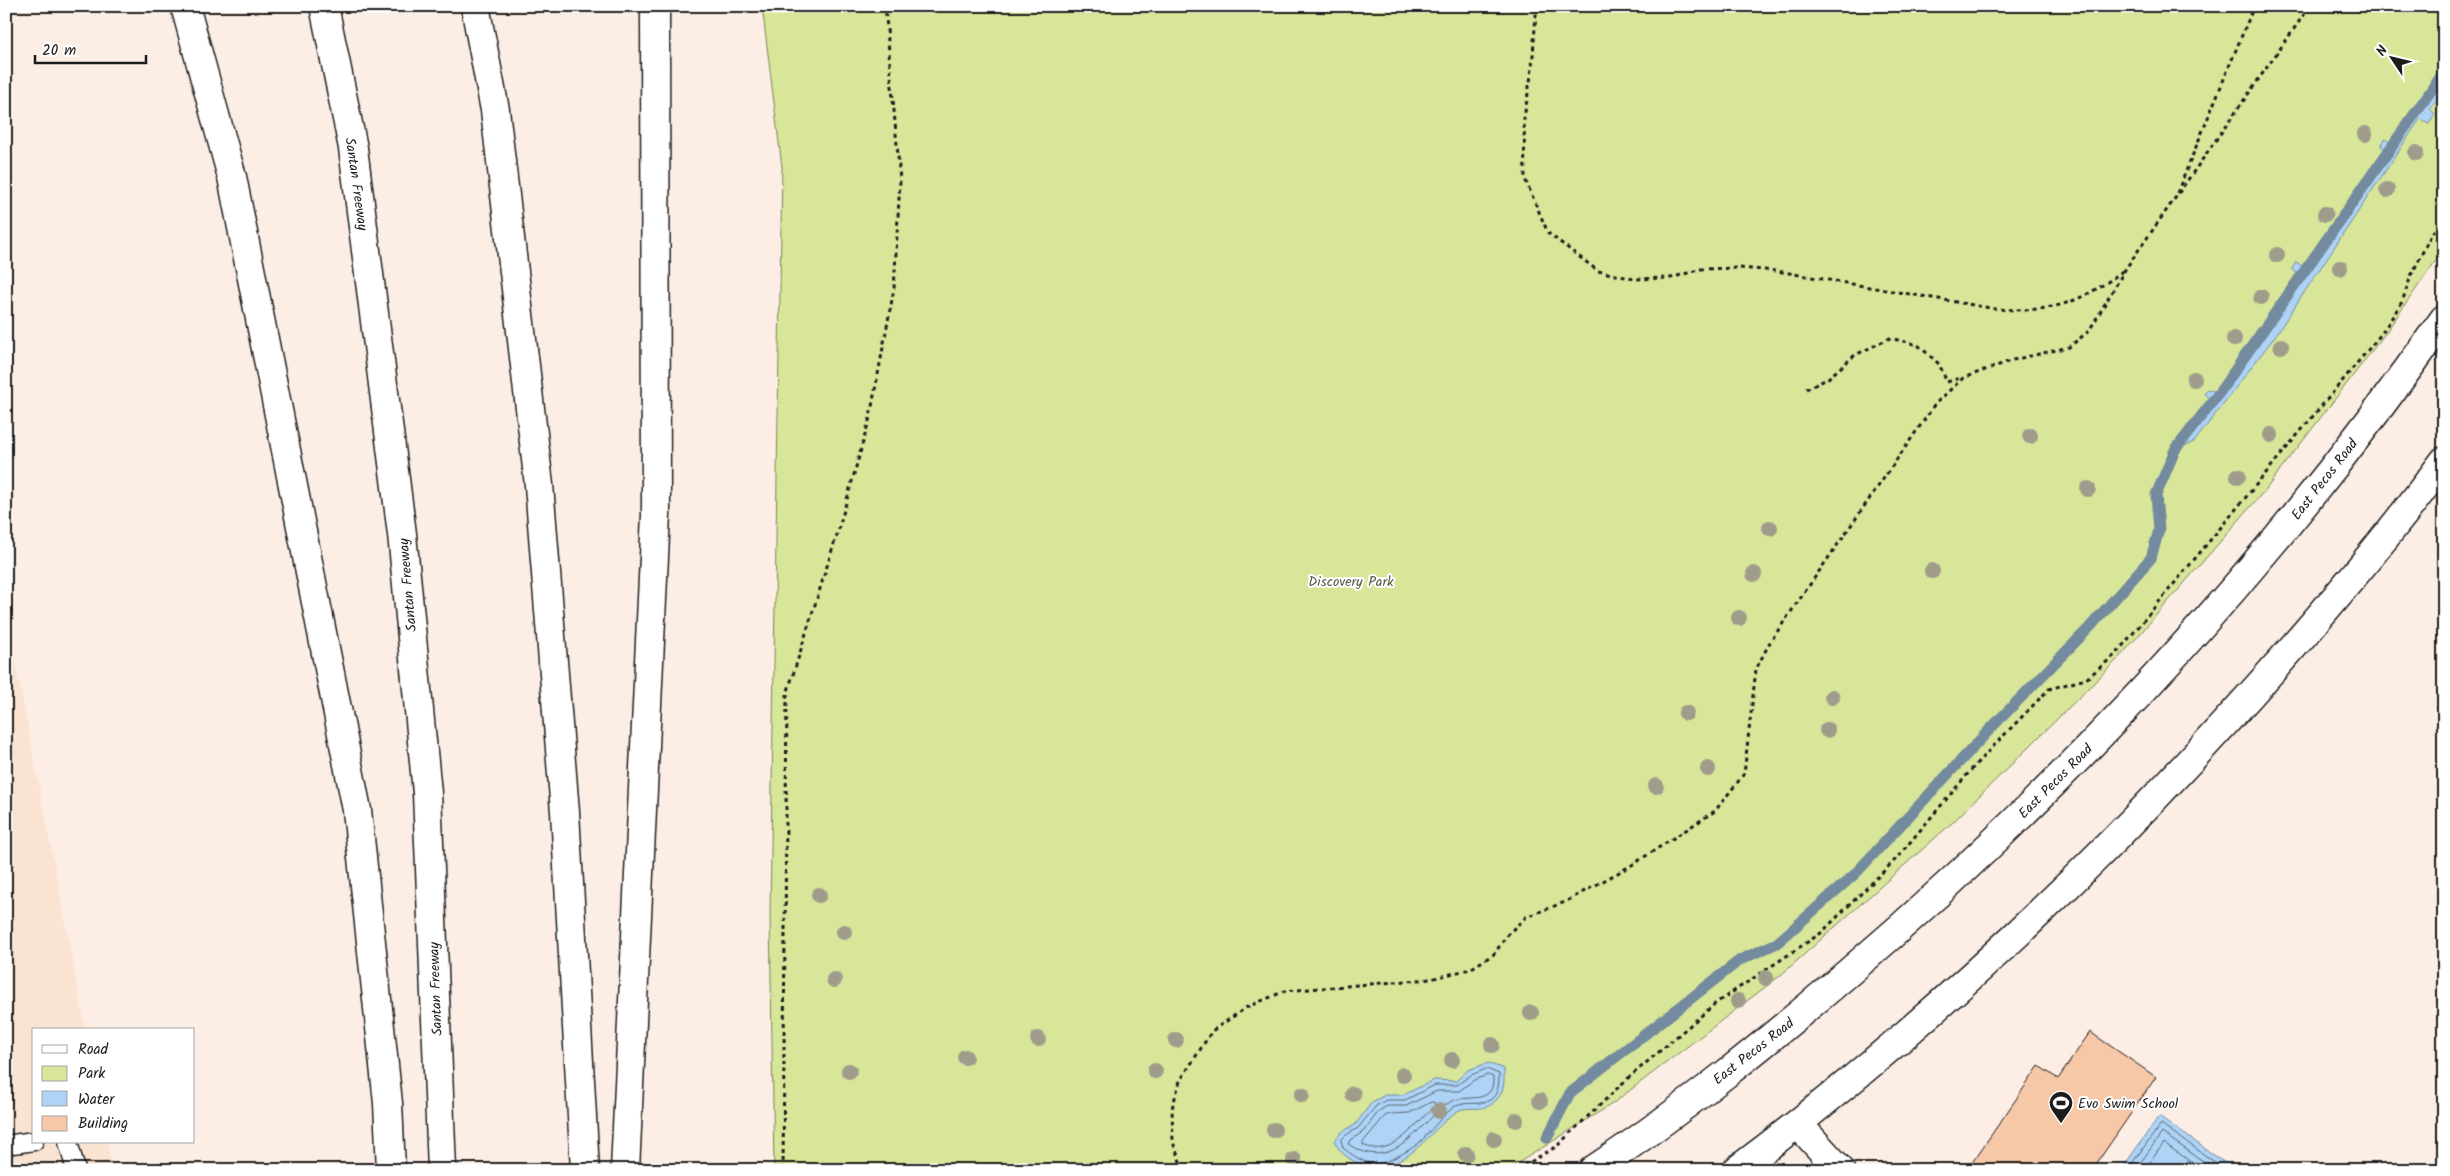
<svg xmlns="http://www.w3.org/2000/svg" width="2450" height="1176" viewBox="0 0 2450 1176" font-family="Kalam,sans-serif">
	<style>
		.built { fill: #fbe3d2 }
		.green { fill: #d8e699; stroke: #7a815a }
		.water { fill: #add3f6; stroke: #738a9f }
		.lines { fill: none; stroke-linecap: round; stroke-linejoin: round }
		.shore { stroke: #566573; stroke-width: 1 }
		.stream { stroke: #738a9f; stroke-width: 11 }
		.building { fill: #f7c8a7; stroke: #1c1c1c }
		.service-casing { stroke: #1c1c1c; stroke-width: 21 }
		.minor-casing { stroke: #1c1c1c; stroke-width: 31 }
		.secondary-casing { stroke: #1c1c1c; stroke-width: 31 }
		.motorway-casing { stroke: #1c1c1c; stroke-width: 31 }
		.path { stroke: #1c1c1c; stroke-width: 3; stroke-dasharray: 4 4; stroke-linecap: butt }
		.service { stroke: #fff; stroke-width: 18 }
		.minor { stroke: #fff; stroke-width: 28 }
		.secondary { stroke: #fff; stroke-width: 28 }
		.motorway { stroke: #fff; stroke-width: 28 }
		.tree { fill: #a09c8b }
		.labels { text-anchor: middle; stroke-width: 4; stroke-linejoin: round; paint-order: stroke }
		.street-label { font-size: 14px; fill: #1c1c1c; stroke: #fff }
		.park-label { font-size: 14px; fill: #545942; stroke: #fff }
		.poi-label { font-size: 14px; fill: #1c1c1c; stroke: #fff; text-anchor: start }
	</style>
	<rect width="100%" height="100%" fill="#fdeee5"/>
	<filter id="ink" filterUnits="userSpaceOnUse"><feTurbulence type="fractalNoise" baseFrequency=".02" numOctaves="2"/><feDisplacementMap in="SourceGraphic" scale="10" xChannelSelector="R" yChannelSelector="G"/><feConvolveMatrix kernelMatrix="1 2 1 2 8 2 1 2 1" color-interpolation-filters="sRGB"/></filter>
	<g filter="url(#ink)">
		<polygon class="built" points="6,612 86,1030 34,1030 34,1142 107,1142 112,1170 6,1170"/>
		<polygon class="green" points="762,6 2444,6 2444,249 2384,335 2266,489 2119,658 1952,823 1781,975 1612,1104 1507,1170 774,1170 770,913 782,167"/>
		<g class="water">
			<polygon points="2444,72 2444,88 2430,109 2435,114 2429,123 2420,119 2273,339 2194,442 2175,450 2212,400 2204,394 2207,389 2219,393 2301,276 2292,269 2296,262 2306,268 2389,152 2381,146 2385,139 2392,144"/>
			<path d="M1488,1063L1504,1069C1504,1080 1505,1089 1498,1098C1484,1116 1470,1103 1456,1112C1427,1132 1406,1176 1362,1165C1349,1160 1340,1153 1334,1141L1343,1131L1355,1125L1372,1102L1385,1095H1403L1434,1080L1456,1081L1468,1070Z"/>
			<polygon points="2159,1116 2235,1170 2121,1170"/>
		</g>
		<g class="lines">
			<g class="shore">
				<path d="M1487,1069L1499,1074C1500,1116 1470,1097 1454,1107C1440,1117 1431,1132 1419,1143C1410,1150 1385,1165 1374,1164C1363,1163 1351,1154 1343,1148L1341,1140L1346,1135L1358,1128L1376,1106L1386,1100H1405L1435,1085H1457L1471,1075Z"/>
				<path d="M1488,1075L1493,1077C1495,1106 1466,1094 1452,1101C1418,1121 1397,1176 1348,1144L1350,1140L1363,1132L1379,1111L1387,1106H1406L1437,1091H1459L1474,1080Z"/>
				<path d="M1432,1102L1435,1103V1106C1416,1122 1393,1160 1363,1145V1142L1385,1116L1390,1114L1409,1113Z"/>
				<polyline points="2127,1170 2161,1124 2226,1170"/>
				<polyline points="2135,1170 2162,1133 2216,1170"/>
				<polyline points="2144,1170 2164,1143 2202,1170"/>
			</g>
			<polyline class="stream" points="1547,1138 1570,1093 1740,960 1777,943 1854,875 1993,726 2090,627 2151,558 2159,530 2156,495 2175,450 2219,393 2444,72"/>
		</g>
		<polygon class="building" points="2090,1032 2156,1077 2092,1170 1967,1170 2039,1066 2058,1079"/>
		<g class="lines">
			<defs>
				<g id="service">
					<polyline points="68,1142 76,1170"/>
					<polyline points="6,1145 34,1141"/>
				</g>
				<polyline id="minor" points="1798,1124 1840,1170"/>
				<g id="secondary">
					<path d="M1593,1170C1683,1111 1766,1043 1848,973C2073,781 2273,561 2444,319"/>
					<path d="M1737,1170C1913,1038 2075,887 2224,724C2301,640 2376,553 2444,461"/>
				</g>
				<g id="motorway">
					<polyline points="185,6 232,177 357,810 388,1103 391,1170"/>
					<polyline points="324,6 353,148 402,534 427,793 442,1170"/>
					<polyline points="475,6 495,110 539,485 565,812 585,1170"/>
					<polyline points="625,1170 656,514 655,6"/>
				</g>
			</defs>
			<use href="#service" class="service-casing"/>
			<use href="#minor" class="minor-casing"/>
			<use href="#secondary" class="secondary-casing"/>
			<use href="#motorway" class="motorway-casing"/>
			<g class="path">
				<path d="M1533,6L1536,14L1532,69L1524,118L1525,179L1548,233L1598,271L1634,279L1671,278L1701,269L1739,268L1777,271L1996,309C2052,313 2079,304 2124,270"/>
				<polyline points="2177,193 2254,6"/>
				<polyline points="1806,389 1827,379 1855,355 1890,338 1918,345 1939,364 1947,382 1960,378"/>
				<polyline points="2437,707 2444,712"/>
				<polyline points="783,1170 787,694 839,528 870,417 894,289 900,180 885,6"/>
				<polyline points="1183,1170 1173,1142 1172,1108 1180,1081 1212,1031 1247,1007 1285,991 1431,979 1470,969 1494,954 1508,934 1526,917 1565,902 1632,865 1715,811 1744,774 1756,669 1770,642 1936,403 1963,378 2013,360 2069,347 2089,331 2126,268 2310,6"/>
				<polyline points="1517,1170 1557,1146 1626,1080 1716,1003 1821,933 1895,860 1977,763 2049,689 2086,679 2115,655 2382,333 2402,302 2411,276 2432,233 2444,221"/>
			</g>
			<use href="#service" class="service"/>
			<use href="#minor" class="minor"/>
			<use href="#secondary" class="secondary"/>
			<use href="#motorway" class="motorway"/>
		</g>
		<g class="tree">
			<circle cx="2365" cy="134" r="8"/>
			<circle cx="2416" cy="153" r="8"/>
			<circle cx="2387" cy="190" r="8"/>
			<circle cx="2325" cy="214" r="8"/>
			<circle cx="2277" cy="255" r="8"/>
			<circle cx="2340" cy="268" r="8"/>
			<circle cx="2261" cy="297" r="8"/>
			<circle cx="2234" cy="339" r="8"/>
			<circle cx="2281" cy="346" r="8"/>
			<circle cx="2194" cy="379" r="8"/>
			<circle cx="2271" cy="435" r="8"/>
			<circle cx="2030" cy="436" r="8"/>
			<circle cx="2238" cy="476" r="8"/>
			<circle cx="2088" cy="489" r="8"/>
			<circle cx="1770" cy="528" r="8"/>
			<circle cx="1932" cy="571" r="8"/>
			<circle cx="1754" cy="574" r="8"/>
			<circle cx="1739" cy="618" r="8"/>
			<circle cx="1832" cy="697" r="8"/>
			<circle cx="1686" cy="713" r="8"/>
			<circle cx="1827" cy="730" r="8"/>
			<circle cx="1708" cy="769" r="8"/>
			<circle cx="1656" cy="786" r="8"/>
			<circle cx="819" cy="895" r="8"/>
			<circle cx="844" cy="932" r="8"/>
			<circle cx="1766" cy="978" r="8"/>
			<circle cx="834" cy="980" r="8"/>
			<circle cx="1738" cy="1001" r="8"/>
			<circle cx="1531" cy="1013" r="8"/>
			<circle cx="1038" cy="1039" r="8"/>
			<circle cx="1176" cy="1040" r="8"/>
			<circle cx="1492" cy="1045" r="8"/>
			<circle cx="965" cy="1057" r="8"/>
			<circle cx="1452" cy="1060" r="8"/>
			<circle cx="849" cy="1071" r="8"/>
			<circle cx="1155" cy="1071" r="8"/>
			<circle cx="1403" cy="1075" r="8"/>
			<circle cx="1353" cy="1094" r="8"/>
			<circle cx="1302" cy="1095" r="8"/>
			<circle cx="1540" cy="1101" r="8"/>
			<circle cx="1439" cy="1111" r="8"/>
			<circle cx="1516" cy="1120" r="8"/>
			<circle cx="1274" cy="1130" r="8"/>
			<circle cx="1494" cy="1139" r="8"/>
			<circle cx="1466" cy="1154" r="8"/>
			<circle cx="1294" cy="1160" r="8"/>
		</g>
	</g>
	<defs>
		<symbol id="stadium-pin" viewBox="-11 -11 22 30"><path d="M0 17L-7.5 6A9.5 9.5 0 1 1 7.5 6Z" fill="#1c1c1c" stroke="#fff"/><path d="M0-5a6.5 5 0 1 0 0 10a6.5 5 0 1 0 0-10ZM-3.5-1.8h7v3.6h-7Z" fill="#fff"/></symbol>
	</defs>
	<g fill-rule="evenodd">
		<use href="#stadium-pin" x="2047" y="1089" width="28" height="38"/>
	</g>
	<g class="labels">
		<g class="street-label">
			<text transform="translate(357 184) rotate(82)" y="5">Santan Freeway</text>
			<text transform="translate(2324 479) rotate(-52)" y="5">East Pecos Road</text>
			<text transform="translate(407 585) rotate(-95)" y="5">Santan Freeway</text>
			<text transform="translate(2055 781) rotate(-45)" y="5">East Pecos Road</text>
			<text transform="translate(435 989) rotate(-92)" y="5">Santan Freeway</text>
			<text transform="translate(1753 1051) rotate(-38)" y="5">East Pecos Road</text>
		</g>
		<g class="park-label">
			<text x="1351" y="586">Discovery Park</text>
		</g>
		<g class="poi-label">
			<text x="2078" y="1108">Evo Swim School</text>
		</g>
	</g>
	<rect width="2450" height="1176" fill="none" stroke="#fff" stroke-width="25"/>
	<rect x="12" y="12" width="2425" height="1151" fill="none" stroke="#1c1c1c" stroke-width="2" filter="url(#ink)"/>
	<rect x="32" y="1028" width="162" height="115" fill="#ffffff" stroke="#a4a4a4"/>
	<rect x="42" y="1045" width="25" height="8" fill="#ffffff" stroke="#a4a4a4"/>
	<text x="78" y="1054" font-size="15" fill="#1c1c1c">Road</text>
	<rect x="42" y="1066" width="25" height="15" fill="#d8e699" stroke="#a4a4a4"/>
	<text x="78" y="1078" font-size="15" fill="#1c1c1c">Park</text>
	<rect x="42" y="1091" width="25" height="15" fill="#add3f6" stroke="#a4a4a4"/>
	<text x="78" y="1104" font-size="15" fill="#1c1c1c">Water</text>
	<rect x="42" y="1116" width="25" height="15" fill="#f7c8a7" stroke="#a4a4a4"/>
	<text x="78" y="1128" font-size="15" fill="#1c1c1c">Building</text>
	<g transform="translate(2392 58) rotate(305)" stroke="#ffffff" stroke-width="4" paint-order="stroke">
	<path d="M0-4L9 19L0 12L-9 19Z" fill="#1c1c1c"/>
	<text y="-8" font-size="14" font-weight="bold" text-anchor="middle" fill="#1c1c1c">N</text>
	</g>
	<path d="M35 55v8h111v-8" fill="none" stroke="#1c1c1c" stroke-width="2.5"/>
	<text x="42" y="55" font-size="15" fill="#1c1c1c" stroke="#ffffff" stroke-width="4" paint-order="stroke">20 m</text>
</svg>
